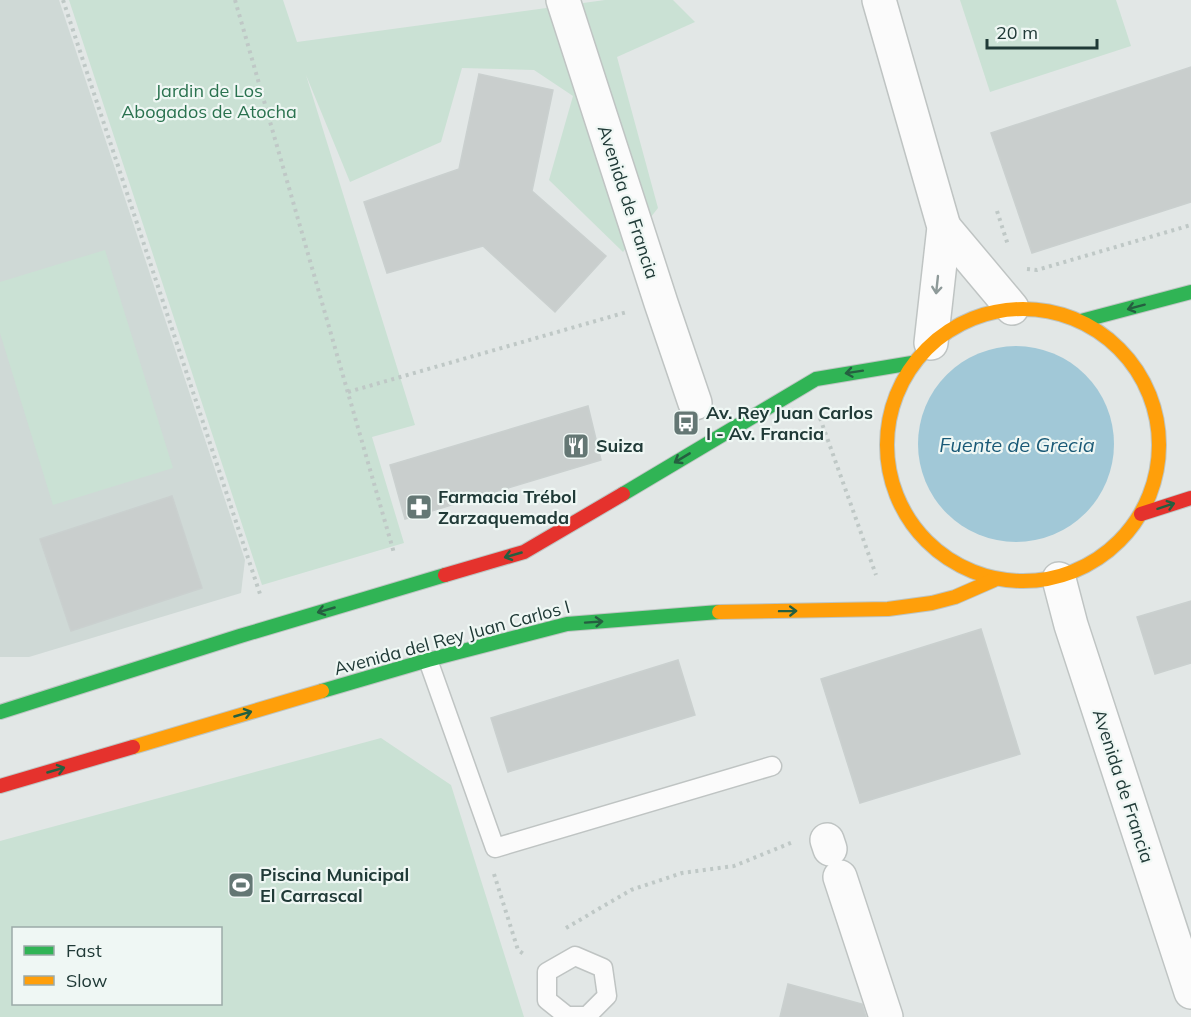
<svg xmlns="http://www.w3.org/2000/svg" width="1191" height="1017" viewBox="0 0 1191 1017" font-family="Mulish,sans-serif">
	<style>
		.built { fill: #cfd9d6 }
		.green { fill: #cae1d4; fill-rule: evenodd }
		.water { fill: #a1c8d7 }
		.building { fill: #c9cecd; stroke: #cad0cf; stroke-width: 1.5 }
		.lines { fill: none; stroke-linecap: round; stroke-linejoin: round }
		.lane-casing { stroke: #bfc4c3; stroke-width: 21 }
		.street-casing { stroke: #bfc4c3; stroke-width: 36 }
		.fast-casing { stroke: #bec5c3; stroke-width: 16 }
		.slow-casing { stroke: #bec5c3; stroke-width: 16 }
		.jam-casing { stroke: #bec5c3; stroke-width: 16 }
		.path { stroke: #bfc8c6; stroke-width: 4; stroke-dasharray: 3 4.5; stroke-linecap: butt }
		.lane { stroke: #fbfbfb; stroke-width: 18 }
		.street { stroke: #fbfbfb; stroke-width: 33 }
		.fast { stroke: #30b455; stroke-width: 14 }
		.slow { stroke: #ff9f0a; stroke-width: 14 }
		.jam { stroke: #e5322d; stroke-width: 14 }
		.oneway { stroke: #8e9a99 }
		.oneway2 { stroke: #255f40 }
		.labels { text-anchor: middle; stroke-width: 4.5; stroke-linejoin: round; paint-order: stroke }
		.park-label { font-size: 18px; fill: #2a724f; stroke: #eff7f4 }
		.street-label { font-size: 18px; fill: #203a37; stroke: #eff7f4 }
		.poi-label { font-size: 18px; font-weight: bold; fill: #203a37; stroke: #eff7f4; text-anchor: start }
		.water-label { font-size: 20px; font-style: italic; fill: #1a5a77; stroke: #eff7f4 }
	</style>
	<rect width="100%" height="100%" fill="#e2e7e6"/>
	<polygon class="built" points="0,0 59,0 245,560 241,593 29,657 0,657"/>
	<g class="green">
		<polygon points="69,0 283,0 297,42 605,0 673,0 695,22 617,57 658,208 623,252 549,180 573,96 534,70 462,68 441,142 350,182 306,75 415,425 372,437 404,543 262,585"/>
		<polygon points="960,0 1116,0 1131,46 990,92"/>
		<polygon points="105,250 173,468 53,505 0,333 0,282"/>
		<path d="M381,738L451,785L524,1017H0V841ZM14,928H220V1004H14Z"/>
	</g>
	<circle class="water" cx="1016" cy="444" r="98"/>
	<g class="building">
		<polygon points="1191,67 1191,202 1032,253 991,133"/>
		<polygon points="479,74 553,90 532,191 606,256 555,312 483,246 387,273 364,202 459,169"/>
		<polygon points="588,406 601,460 405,519 390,465"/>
		<polygon points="172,496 202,588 71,631 40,539"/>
		<polygon points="1191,601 1191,663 1155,674 1137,617"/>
		<polygon points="981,629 1020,754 860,803 821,679"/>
		<polygon points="678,660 695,715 508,772 491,718"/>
		<polygon points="788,984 862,1004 866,1017 780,1017"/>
	</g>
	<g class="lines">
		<defs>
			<g id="lane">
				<polyline points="428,660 495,848 772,766"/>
				<polygon points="575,956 603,968 607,996 587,1016 567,1016 547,1000 547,972"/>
			</g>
			<g id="street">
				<polyline points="563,0 661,303 695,403"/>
				<polyline points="879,0 944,227 931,343"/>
				<polyline points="944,227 1012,308"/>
				<polyline points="1059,579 1071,625 1191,992"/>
				<polyline points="827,840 830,849"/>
				<polyline points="840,877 886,1017"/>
			</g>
			<g id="fast">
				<polyline points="1081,321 1191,292"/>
				<polyline points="623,494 816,379 912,363"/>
				<polyline points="322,691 428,660 567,624 719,612"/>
				<polyline points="0,712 240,636 445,575"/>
			</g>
			<g id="slow">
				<circle cx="1023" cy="445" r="136"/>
				<polyline points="719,612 888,609 932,603 955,597 994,580"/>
				<polyline points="133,747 322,691"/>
			</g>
			<g id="jam">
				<polyline points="1141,514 1191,498"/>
				<polyline points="445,575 524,552 623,494"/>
				<polyline points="0,786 133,747"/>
			</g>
		</defs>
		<use href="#lane" class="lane-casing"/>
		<use href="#street" class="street-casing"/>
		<use href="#fast" class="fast-casing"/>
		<use href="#slow" class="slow-casing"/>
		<use href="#jam" class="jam-casing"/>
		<g class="path">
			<polyline points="63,0 260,594"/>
			<polyline points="235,0 394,553"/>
			<polyline points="997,211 1008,245"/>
			<polyline points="1027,269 1037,270 1191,225"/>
			<polyline points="348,392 627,312"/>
			<polyline points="820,418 876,575"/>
			<polyline points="494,874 518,950 525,955"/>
			<polyline points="566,928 631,890 682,873 734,866 793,842"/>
		</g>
		<use href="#lane" class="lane"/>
		<use href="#street" class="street"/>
		<use href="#fast" class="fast"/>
		<use href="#slow" class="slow"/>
		<use href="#jam" class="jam"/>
	</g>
	<defs><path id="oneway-shaft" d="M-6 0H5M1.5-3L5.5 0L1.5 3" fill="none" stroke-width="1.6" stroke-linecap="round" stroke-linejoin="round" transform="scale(1.5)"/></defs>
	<use class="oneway" href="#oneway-shaft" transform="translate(937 285) rotate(96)"/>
	<g class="oneway2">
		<use href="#oneway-shaft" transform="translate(1136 307) rotate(165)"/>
		<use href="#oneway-shaft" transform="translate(854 372) rotate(171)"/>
		<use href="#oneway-shaft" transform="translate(682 458) rotate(149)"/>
		<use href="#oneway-shaft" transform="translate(1166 506) rotate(-18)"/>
		<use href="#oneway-shaft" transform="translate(513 555) rotate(164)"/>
		<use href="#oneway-shaft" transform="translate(326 610) rotate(164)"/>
		<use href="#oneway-shaft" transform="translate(788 611) rotate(-1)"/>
		<use href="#oneway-shaft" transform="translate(594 622) rotate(-4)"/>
		<use href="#oneway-shaft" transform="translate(243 714) rotate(-16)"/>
		<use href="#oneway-shaft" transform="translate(56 770) rotate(-16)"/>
	</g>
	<defs>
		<symbol id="bus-square" viewBox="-11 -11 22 22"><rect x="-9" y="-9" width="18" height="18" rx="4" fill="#647774" stroke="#eff7f4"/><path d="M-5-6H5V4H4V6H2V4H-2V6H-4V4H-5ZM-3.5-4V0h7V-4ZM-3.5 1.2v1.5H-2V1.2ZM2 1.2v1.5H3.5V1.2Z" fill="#fff"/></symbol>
		<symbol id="restaurant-square" viewBox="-11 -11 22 22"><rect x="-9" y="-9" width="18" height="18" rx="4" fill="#647774" stroke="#eff7f4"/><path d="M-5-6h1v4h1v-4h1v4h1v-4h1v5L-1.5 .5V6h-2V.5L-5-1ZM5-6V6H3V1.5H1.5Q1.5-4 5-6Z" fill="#fff"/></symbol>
		<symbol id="pharmacy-square" viewBox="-11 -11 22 22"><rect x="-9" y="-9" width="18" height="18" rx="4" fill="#647774" stroke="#eff7f4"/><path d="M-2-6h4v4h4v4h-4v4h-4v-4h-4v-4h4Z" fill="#fff"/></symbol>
		<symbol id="stadium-square" viewBox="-11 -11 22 22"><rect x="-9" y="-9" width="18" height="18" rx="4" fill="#647774" stroke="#eff7f4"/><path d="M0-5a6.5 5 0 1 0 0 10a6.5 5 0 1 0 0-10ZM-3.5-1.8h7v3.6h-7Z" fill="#fff"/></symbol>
	</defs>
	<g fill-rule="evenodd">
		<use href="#bus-square" x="671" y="408" width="30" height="30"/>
		<use href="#restaurant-square" x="561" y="431" width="30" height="30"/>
		<use href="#pharmacy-square" x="404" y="492" width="30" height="30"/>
		<use href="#stadium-square" x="226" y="870" width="30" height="30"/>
	</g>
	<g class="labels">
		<g class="park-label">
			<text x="209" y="97">Jardin de Los<tspan x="209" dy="21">Abogados de Atocha</tspan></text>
		</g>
		<g class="street-label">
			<text transform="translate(628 202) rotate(72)" y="6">Avenida de Francia</text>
			<text transform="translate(452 638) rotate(-15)" y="6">Avenida del Rey Juan Carlos I</text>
			<text transform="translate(1123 786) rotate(72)" y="6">Avenida de Francia</text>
		</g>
		<g class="poi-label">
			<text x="706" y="419">Av. Rey Juan Carlos<tspan x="706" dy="21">I - Av. Francia</tspan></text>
			<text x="596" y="452">Suiza</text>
			<text x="438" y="503">Farmacia Trébol<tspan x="438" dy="21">Zarzaquemada</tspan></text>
			<text x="260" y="881">Piscina Municipal<tspan x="260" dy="21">El Carrascal</tspan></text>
		</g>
		<g class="water-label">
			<text x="1017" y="452">Fuente de Grecia</text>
		</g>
	</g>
	<rect x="12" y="927" width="210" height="78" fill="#eff7f4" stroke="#9caba8" stroke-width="1.5"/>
	<rect x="24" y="946" width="30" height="9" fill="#30b455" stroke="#9caba8" stroke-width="1.5"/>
	<text x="66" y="957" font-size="18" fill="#203a37">Fast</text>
	<rect x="24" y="976" width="30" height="9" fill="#ff9f0a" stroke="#9caba8" stroke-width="1.5"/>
	<text x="66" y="987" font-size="18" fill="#203a37">Slow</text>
	<path d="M987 39v9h110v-9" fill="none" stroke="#203a37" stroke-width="3"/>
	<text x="996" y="39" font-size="18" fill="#203a37" stroke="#eff7f4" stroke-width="4.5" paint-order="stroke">20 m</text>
</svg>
